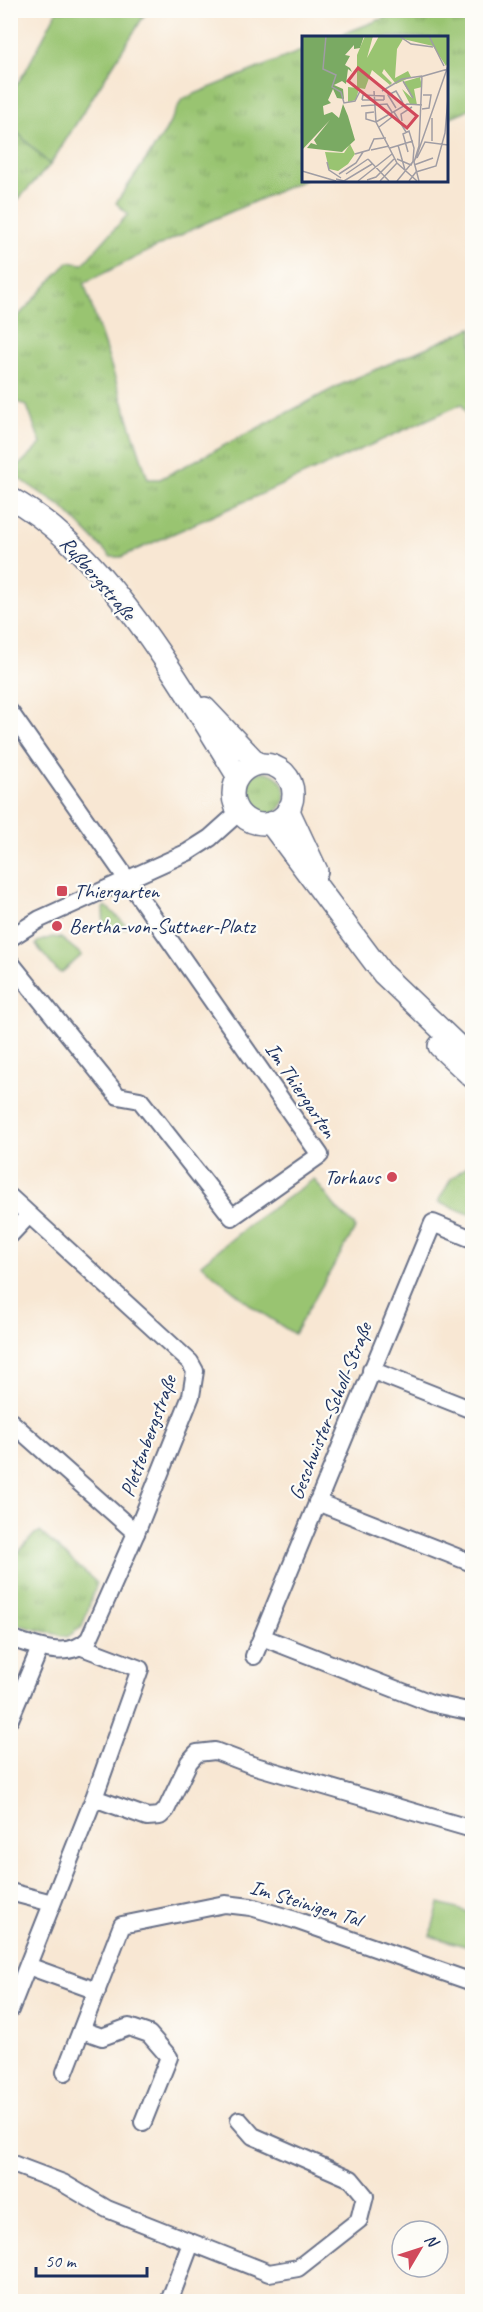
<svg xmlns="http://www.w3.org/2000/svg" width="483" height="2312" viewBox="0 0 483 2312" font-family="Caveat,sans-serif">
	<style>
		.grass { fill: url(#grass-tufts); stroke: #5a7a68; stroke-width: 1.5 }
		.green { fill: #99c471; stroke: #5a7a68; stroke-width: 1.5 }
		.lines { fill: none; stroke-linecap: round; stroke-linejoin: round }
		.minor-casing { stroke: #686f87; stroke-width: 20 }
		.tertiary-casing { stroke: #686f87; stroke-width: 24 }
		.minor { stroke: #fff; stroke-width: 16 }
		.tertiary { stroke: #fff; stroke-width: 21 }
		.poi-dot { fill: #d1495b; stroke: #fdfcf7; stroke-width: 2 }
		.labels { text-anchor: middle; stroke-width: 4.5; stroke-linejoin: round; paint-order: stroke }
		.street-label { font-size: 21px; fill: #1b2f5e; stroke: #fdfcf7 }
		.poi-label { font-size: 21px; fill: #1b2f5e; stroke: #fdfcf7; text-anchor: start }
		.inset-road { fill: none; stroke: #a09da4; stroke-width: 1.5 }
		.view { fill: #d1495b; fill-opacity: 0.15; stroke: #d1495b; stroke-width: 3 }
		.inset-edge { fill: none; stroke: #1b2f5e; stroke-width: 3 }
	</style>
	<defs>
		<pattern id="grass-tufts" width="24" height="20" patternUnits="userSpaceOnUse" patternTransform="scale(1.5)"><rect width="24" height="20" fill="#99c471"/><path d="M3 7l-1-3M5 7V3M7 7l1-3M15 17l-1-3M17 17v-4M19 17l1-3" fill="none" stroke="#7ca060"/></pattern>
	</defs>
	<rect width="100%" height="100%" fill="#fdfcf7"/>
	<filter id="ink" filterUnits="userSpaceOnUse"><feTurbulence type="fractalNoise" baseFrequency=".0167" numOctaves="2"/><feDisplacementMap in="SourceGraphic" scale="12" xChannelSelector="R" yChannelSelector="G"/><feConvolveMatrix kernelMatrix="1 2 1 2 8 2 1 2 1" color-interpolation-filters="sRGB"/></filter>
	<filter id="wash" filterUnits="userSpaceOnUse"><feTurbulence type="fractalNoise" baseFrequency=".008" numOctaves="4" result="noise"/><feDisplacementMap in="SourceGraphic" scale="24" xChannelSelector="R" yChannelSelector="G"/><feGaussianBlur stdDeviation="1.35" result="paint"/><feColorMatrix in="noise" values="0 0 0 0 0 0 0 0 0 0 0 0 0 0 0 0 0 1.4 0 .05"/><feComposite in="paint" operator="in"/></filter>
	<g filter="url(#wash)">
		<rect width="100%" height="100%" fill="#f8e7d3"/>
		<g class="grass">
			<polygon points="402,11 472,11 472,108 446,119 446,38 335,37"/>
			<polygon points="303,50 304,180 203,224 84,283 148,479 160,479 340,385 472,328 472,426 462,404 121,557 111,557 63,508 11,473 41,444 27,406 18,402 11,403 11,324 68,262 83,264 128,214 116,203 165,132 182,99"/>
			<polygon points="11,126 50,165 11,207 10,207"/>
			<circle cx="263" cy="794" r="22"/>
			<polygon points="106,906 126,925 126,928 104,931 103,908"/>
			<polygon points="40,1532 97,1583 82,1627 67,1637 11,1623 11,1560 35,1534"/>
		</g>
		<g class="green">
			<polygon points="57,11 147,11 50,165 11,126 11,93 25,72"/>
			<polygon points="52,937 61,938 82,955 61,973 57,971 36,945 37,942"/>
			<polygon points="472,1162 472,1215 438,1202 451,1179"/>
			<polygon points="314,1179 337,1209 354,1225 355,1229 294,1334 254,1308 201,1264 254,1221"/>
			<polygon points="439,1904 472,1913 472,1948 430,1936"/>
		</g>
	</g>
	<g filter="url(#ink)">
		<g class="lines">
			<defs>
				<g id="minor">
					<polyline points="10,712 320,1155 232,1217 140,1100 118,1096 10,962"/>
					<polyline points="10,938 40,919 188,852 210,838 239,812"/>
					<path d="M10,1197L190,1362L195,1371L191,1396L136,1533L89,1639C68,1661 35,1646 10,1638"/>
					<polyline points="10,1235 29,1215"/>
					<polyline points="371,1370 472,1410"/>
					<polyline points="10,1421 136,1533"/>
					<polyline points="317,1502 472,1563"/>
					<polyline points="262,1637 431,1703 472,1712"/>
					<polyline points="254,1656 433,1223 472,1239"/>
					<polyline points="10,1719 40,1648"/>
					<polyline points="94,1798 147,1817 160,1816 166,1810 189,1762 197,1753 215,1751 252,1765 472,1829"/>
					<polyline points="10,1892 52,1903"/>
					<polyline points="28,1966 97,1991"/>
					<polyline points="10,2010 94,1798 140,1669 82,1647"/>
					<polyline points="82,2030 102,2037 129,2027 149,2034 169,2057 143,2122"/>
					<polyline points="65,2072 122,1925 225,1904 251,1907 295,1920 472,1982"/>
					<polyline points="10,2163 63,2183 107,2209 269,2273 298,2268 359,2220 365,2196 351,2179 253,2136 239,2120"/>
					<polyline points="170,2299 191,2243"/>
				</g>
				<g id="tertiary">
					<path d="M10,498C105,549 182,687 238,777"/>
					<polyline points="205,708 258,764"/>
					<circle cx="263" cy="794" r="30"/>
					<polyline points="288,809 317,871"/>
					<polyline points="270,823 383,974 472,1059"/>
					<polyline points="439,1046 472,1077"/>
				</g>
			</defs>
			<use href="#minor" class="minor-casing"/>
			<use href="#tertiary" class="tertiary-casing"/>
			<use href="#minor" class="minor"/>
			<use href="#tertiary" class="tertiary"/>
		</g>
	</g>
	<g class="poi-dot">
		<rect x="56" y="885" width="12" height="12" rx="3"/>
		<circle cx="57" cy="926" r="6"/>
		<circle cx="392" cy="1177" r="6"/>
	</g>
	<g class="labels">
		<g class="street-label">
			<text transform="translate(98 578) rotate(49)" y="7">Rußbergstraße</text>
			<text transform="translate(301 1090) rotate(56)" y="7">Im Thiergarten</text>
			<text transform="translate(330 1411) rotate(-68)" y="7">Geschwister-Scholl-Straße</text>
			<text transform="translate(148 1436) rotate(-70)" y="7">Plettenbergstraße</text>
			<text transform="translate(306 1903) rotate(17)" y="7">Im Steinigen Tal</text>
		</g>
		<g class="poi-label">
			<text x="74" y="898">Thiergarten</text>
			<text x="69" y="933">Bertha-von-Suttner-Platz</text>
			<text x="380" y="1184" text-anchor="end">Torhaus</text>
		</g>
	</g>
	<g transform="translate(302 36)">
		<rect width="146" height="146" fill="#f8e7d3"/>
		<path d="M63,0H71L65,22L77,0H145L146,26L144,30L131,10L101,3L95,13L93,42L106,35L109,41L94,48L82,33L80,37L90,47L88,49L70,34L63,53L57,52L54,64L46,66V51L55,52V19ZM118,41L120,51L112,53L115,69L108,68L100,53L110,62L101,46ZM48,108L53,118L46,128L36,135L27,133L23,116L42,117Z" fill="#99c471"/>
		<path d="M0,0H62L58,12L52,13V9L43,19L48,20L43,29L48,32L50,36L46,33L44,48L40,45L32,49L41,53L42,63L35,62L31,53L26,64L29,67L21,70L22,79L30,76L37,82L41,68L46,80L53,104L40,116L5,112L9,107L15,109L12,104L28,84L0,114Z" fill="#7aaa63"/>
		<path class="inset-road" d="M24,0L21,33L34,39L30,51L39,56L42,67L53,65L58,55M97,0L109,8L131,11M127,0L142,30M118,41L146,33M101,45L111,62M72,55L74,86L95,127L115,145M80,55L100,43L120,40M60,64L61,59L82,60V64M60,64H82M59,70L85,68L90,76M94,72L86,59L94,55L101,67M120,73L127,72L129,59H121M72,76L64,77V83L74,86M92,76L104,96M130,82V105M100,85L99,78L110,71M74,86L105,68L120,69M77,91L90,81L89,77M96,109L103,134M88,112L111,105M69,114L87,110M53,118L67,114L72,103L84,102M115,122L123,106L146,109M66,123L87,145M95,123L109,129L111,125L112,112L107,95L101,98L106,116M25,126L27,134L39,142M112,129L131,122M0,135L34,145M37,138L54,127L61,116M44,138L66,123M34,143L42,145L70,128M65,144L74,141L92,123M56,145L90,118M78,145L95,127M95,145L114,122L146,30M107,145L114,136L134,130L143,97L146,62M117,145L112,126L117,110L120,40"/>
		<path class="view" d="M56,32L115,80L105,92L46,45Z"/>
		<rect width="146" height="146" class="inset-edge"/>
	</g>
	<rect width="483" height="2312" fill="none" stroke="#fdfcf7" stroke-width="36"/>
	<g transform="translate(420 2249) rotate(51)"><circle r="28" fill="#fdfcf7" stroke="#a3aaba" stroke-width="1.5"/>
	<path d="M0-4.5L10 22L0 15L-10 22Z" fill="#d1495b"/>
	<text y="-9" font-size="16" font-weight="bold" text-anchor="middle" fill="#1b2f5e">N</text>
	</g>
	<path d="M36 2267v9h111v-9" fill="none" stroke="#1b2f5e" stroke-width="3"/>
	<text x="45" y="2267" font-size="18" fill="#1b2f5e" stroke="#fdfcf7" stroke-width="4.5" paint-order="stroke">50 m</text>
</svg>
